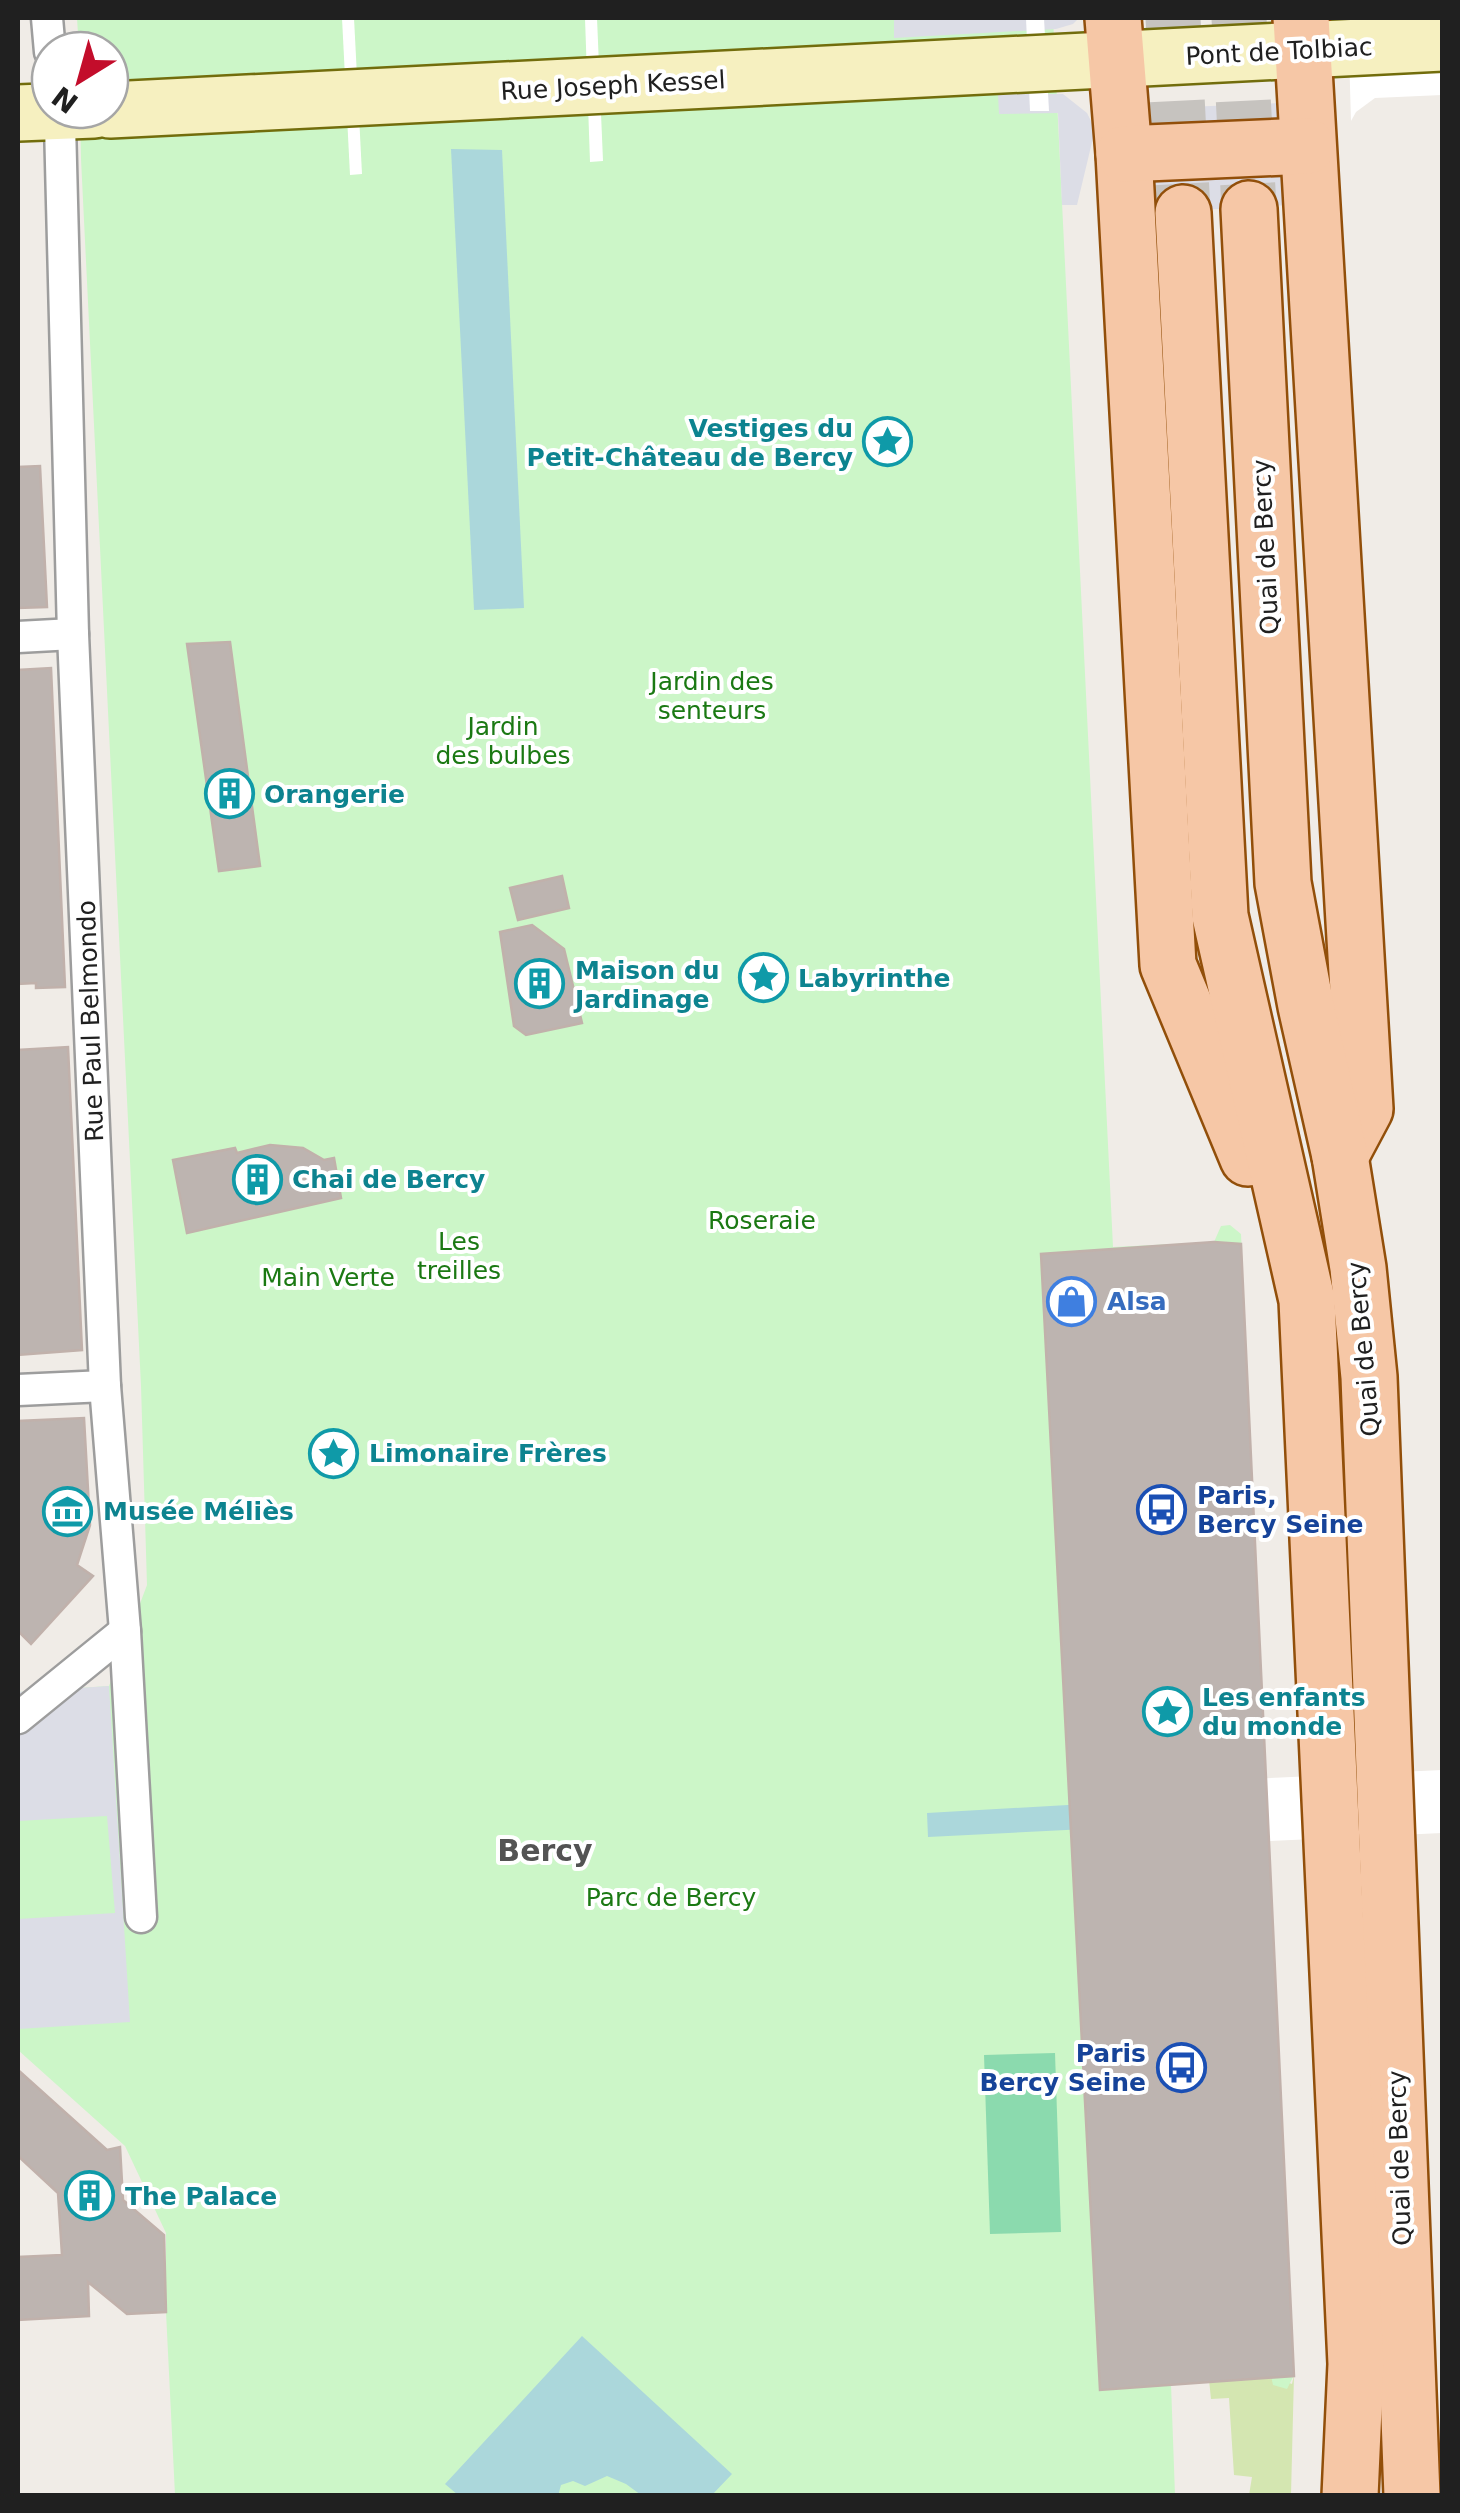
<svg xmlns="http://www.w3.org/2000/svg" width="1460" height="2513" viewBox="0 0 1460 2513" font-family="'DejaVu Sans',sans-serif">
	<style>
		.grass { fill: #d4e6b1 }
		.park { fill: #ccf6c8 }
		.pitch { fill: #8bdaae }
		.plaza { fill: #dcdde6 }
		.water { fill: #abd7db }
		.pier { fill: #fff }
		.building { fill: #bdb4b0; stroke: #c1b1ab; stroke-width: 2.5 }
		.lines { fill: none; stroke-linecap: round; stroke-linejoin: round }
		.primary-tunnel { stroke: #c6c3bf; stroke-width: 55; stroke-dasharray: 55 28; stroke-linecap: butt }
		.pedestrian-casing { stroke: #9d9d9d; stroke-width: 35 }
		.secondary-casing { stroke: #726d0c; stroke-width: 60 }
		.primary-casing { stroke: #924f0a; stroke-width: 60 }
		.pedestrian { stroke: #fff; stroke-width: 30 }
		.secondary { stroke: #f6f0c0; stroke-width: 55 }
		.primary { stroke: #f6c7a6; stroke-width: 55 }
		.labels { text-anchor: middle; stroke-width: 8; stroke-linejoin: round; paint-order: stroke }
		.street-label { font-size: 25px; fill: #202020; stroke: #fff }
		.culture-label { font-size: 25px; font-weight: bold; fill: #0d838f; stroke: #fff; text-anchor: start }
		.park-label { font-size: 25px; fill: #1b7913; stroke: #fff }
		.shop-label { font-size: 25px; font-weight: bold; fill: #366cbe; stroke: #fff; text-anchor: start }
		.transit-label { font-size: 25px; font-weight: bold; fill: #164399; stroke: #fff; text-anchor: start }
		.quarter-label { font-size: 30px; font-weight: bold; fill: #535353; stroke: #fff }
	</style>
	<rect width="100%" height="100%" fill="#f0ece7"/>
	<polygon class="grass" points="1294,2375 1291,2495 1249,2495 1252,2477 1234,2475 1229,2398 1211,2399 1209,2380 1271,2376 1292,2384"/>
	<polygon class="park" points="77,18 1053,18 1113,1247 1214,1242 1221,1226 1230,1225 1241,1234 1294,2375 1287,2389 1273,2385 1271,2376 1171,2384 1175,2495 175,2495 166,2312 166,2233 125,2146 18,2050 18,1692 109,1686 147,1585 141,1386 81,159 80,110 110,110 110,50 79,50"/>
	<polygon class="pitch" points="1055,2053 1061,2232 990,2234 984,2055"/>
	<g class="plaza">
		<polygon points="894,18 1079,18 1073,24 1056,29 894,38"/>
		<polygon points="998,94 1063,94 1087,113 1094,127 1093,138 1077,205 1062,205 1058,113 999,114"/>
		<polygon points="1279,103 1285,124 1145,135 1144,109"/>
		<polygon points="1281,167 1289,205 1144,213 1146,178"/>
		<polygon points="109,1686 130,2022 18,2029 18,1919 115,1913 107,1816 18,1821 18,1692"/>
	</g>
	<g class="water">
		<polygon points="451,149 502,150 524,608 474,610"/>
		<polygon points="1085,1804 1086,1829 928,1837 927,1813"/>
		<polygon points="582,2336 732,2474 712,2495 641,2495 626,2484 607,2476 585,2486 573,2481 561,2485 558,2496 458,2495 445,2484"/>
	</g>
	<g class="pier">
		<polygon points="342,18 354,18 362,174 350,175"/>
		<polygon points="585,18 597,18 603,161 590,162"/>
		<polygon points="1026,18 1044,18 1049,111 1030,111"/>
		<polygon points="1348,18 1442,18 1442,95 1375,98 1356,112 1351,121"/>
		<polygon points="1442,1770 1442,1833 1186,1845 1184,1782"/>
	</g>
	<g class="building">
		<polygon points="40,466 47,607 18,608 18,467"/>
		<polygon points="230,642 260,866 219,871 187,644"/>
		<polygon points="51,668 65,987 36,988 36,983 18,984 18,670"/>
		<polygon points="562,876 569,908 518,920 510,888"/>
		<polygon points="532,925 564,949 582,1023 526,1035 514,1026 500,932"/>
		<polygon points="68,1047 82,1350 18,1355 18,1050"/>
		<polygon points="270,1145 303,1148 324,1160 334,1158 341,1198 187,1233 173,1160 235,1148 237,1153"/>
		<polygon points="1214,1242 1241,1244 1294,2376 1100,2390 1041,1254"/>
		<polygon points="84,1418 90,1525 77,1565 93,1576 31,1644 18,1631 18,1421"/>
		<polygon points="18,2070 107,2150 120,2147 123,2200 164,2235 166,2312 127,2314 88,2282 89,2316 18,2320 18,2257 62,2255 58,2193 18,2156"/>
	</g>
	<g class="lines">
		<g class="primary-tunnel">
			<polyline points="1173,18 1183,213"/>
			<polyline points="1239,18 1249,209"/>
		</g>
		<defs>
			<g id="pedestrian">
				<polyline points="47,18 50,52"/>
				<polyline points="60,124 73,634 105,1386 125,1631 141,1917"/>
				<polyline points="18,637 73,634"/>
				<polyline points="18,1390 105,1386"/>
				<polyline points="18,1718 125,1631"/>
			</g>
			<g id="secondary">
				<polyline points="110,110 1442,43"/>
				<polyline points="18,113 94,110"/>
			</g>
			<g id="primary">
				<polyline points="1113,18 1124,154 1168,965 1248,1158"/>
				<polyline points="1301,18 1365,1109 1340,1156"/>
				<polyline points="1124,154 1307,146"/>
				<polyline points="1249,209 1283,883 1306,1006 1340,1156 1358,1268 1369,1377 1412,2496"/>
				<polyline points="1183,213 1220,916 1307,1300 1356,2364 1350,2496"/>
			</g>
		</defs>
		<use href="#pedestrian" class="pedestrian-casing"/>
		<use href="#secondary" class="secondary-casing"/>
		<use href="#primary" class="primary-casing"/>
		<use href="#pedestrian" class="pedestrian"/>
		<use href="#secondary" class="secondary"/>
		<use href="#primary" class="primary"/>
	</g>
	<defs>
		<symbol id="sight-ring" viewBox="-11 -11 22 22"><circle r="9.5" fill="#fff" stroke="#0f9aa8" stroke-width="1.5"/><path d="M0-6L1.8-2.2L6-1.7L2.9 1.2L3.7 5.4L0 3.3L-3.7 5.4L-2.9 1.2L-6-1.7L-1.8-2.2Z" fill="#0f9aa8"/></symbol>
		<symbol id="building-ring" viewBox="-11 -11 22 22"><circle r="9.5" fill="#fff" stroke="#0f9aa8" stroke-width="1.5"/><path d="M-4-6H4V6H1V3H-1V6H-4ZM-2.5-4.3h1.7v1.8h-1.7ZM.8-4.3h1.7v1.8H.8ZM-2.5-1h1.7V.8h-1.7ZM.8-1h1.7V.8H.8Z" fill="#0f9aa8"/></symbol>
		<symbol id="shop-ring" viewBox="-11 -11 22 22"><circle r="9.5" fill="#fff" stroke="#3f7fe0" stroke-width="1.5"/><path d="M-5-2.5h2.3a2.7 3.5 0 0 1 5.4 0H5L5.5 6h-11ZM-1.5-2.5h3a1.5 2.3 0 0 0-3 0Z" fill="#3f7fe0"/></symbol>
		<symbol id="bus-ring" viewBox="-11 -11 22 22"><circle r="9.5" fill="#fff" stroke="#1a4fb4" stroke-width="1.5"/><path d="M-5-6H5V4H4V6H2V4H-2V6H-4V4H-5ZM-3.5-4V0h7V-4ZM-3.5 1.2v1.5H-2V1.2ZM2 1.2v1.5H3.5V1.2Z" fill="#1a4fb4"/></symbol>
		<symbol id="museum-ring" viewBox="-11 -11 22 22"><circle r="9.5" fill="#fff" stroke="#0f9aa8" stroke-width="1.5"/><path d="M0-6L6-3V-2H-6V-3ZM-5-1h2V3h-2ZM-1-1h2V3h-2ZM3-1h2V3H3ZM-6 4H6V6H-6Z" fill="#0f9aa8"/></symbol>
	</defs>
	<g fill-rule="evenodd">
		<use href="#sight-ring" x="860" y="414" width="55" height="55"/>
		<use href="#building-ring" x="202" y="766" width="55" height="55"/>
		<use href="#sight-ring" x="736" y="950" width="55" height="55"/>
		<use href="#building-ring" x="512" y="956" width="55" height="55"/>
		<use href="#building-ring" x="230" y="1152" width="55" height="55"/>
		<use href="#shop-ring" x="1044" y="1274" width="55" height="55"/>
		<use href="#sight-ring" x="306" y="1426" width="55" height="55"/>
		<use href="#bus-ring" x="1134" y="1482" width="55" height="55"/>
		<use href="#museum-ring" x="40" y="1484" width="55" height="55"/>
		<use href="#sight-ring" x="1140" y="1684" width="55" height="55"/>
		<use href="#bus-ring" x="1154" y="2040" width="55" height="55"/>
		<use href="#building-ring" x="62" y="2168" width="55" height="55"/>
	</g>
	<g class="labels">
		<g class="street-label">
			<text transform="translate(1279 51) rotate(-3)" y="9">Pont de Tolbiac</text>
			<text transform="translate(613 85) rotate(-3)" y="9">Rue Joseph Kessel</text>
			<text transform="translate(1265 547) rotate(-93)" y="9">Quai de Bercy</text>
			<text transform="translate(90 1021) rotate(-92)" y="9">Rue Paul Belmondo</text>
			<text transform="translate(1363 1349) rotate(-95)" y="9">Quai de Bercy</text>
			<text transform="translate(1399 2158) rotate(-92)" y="9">Quai de Bercy</text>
		</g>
		<g class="culture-label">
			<text x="853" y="437" text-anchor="end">Vestiges du<tspan x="853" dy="29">Petit-Château de Bercy</tspan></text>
			<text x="264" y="803">Orangerie</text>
			<text x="575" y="979">Maison du<tspan x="575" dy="29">Jardinage</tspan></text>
			<text x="798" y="987">Labyrinthe</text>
			<text x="292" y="1188">Chai de Bercy</text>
			<text x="369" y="1462">Limonaire Frères</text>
			<text x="103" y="1520">Musée Méliès</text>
			<text x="1202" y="1706">Les enfants<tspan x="1202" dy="29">du monde</tspan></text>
			<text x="125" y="2205">The Palace</text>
		</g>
		<g class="park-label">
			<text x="712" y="690">Jardin des<tspan x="712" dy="29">senteurs</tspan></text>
			<text x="503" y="735">Jardin<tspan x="503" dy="29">des bulbes</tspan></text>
			<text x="762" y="1229">Roseraie</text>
			<text x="459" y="1250">Les<tspan x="459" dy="29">treilles</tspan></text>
			<text x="328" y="1286">Main Verte</text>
			<text x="671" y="1906">Parc de Bercy</text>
		</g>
		<g class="shop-label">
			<text x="1107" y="1310">Alsa</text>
		</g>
		<g class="transit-label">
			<text x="1197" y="1504">Paris,<tspan x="1197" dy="29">Bercy Seine</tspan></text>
			<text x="1146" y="2062" text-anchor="end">Paris<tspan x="1146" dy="29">Bercy Seine</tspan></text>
		</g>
		<g class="quarter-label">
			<text x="545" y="1861">Bercy</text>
		</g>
	</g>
	<rect width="1460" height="2513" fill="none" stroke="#202020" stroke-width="40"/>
	<g transform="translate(80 80) rotate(217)"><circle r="48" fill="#ffffff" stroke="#a6a6a6" stroke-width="2.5"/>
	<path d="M0-8L18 38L0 25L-18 38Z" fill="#c30d2b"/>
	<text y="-15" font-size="28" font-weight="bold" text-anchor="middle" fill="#202020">N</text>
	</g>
</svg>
